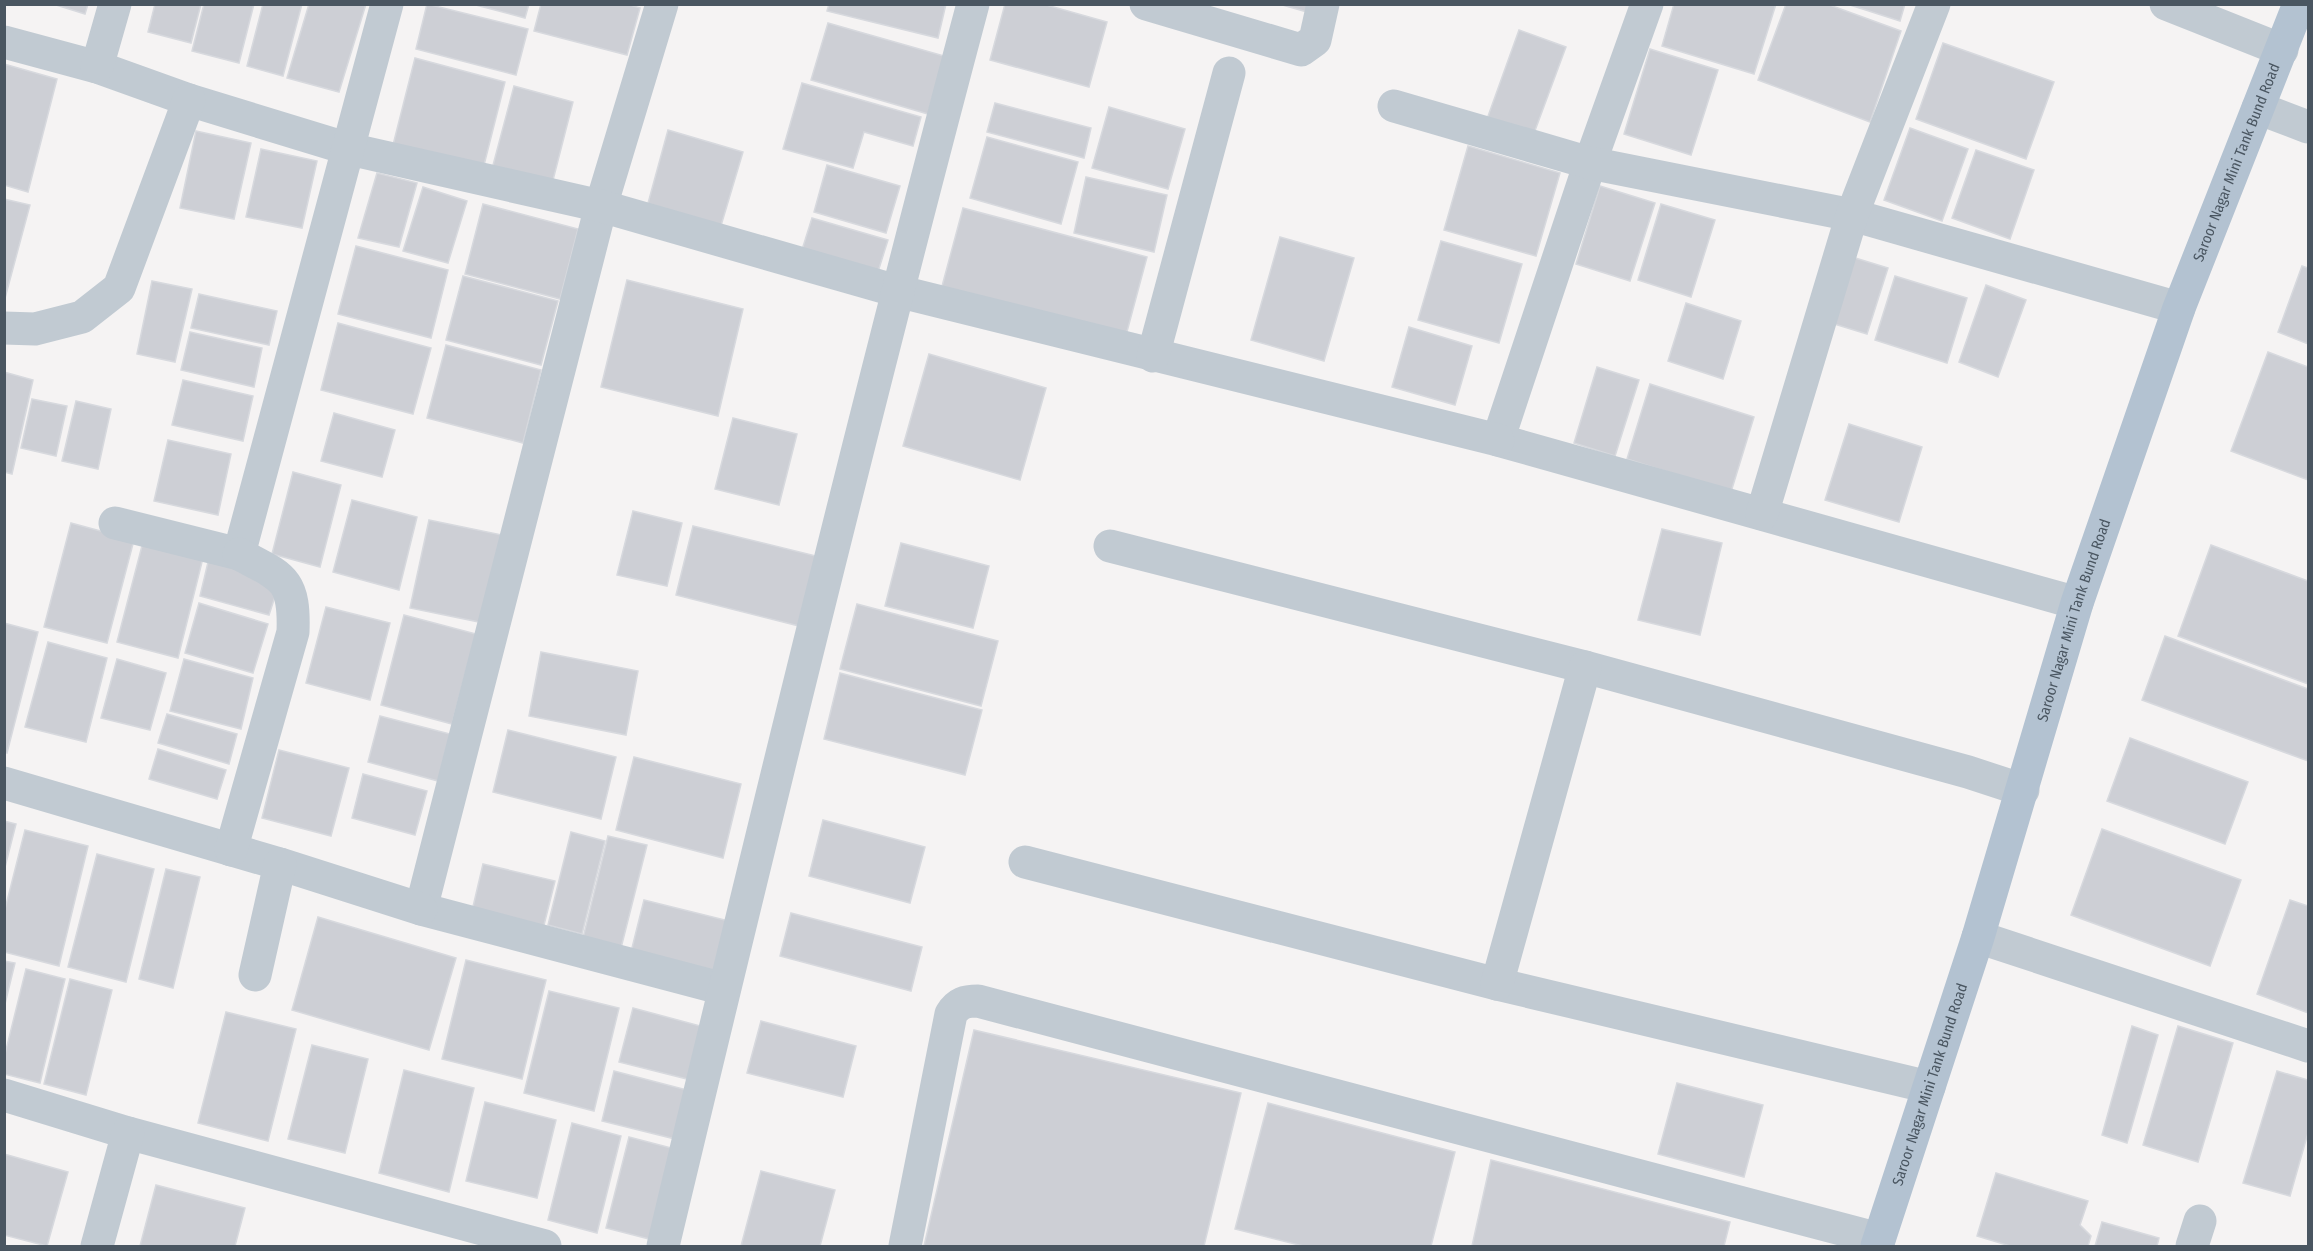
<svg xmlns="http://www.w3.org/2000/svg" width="2313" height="1251" viewBox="0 0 2313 1251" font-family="'Fira Sans Condensed',sans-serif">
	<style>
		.building { fill: #cdcfd5; stroke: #d7d9de; stroke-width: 1.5 }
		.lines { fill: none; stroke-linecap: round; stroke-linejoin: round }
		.minor { stroke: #c1cad2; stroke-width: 33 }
		.major { stroke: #b3c2d1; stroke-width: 33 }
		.labels { text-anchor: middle; stroke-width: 4.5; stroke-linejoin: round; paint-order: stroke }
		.street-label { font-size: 15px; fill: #4a5661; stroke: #fff }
	</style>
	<rect width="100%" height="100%" fill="#f5f3f3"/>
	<g class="building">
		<polygon points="53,4 88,4 85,14"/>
		<polygon points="155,4 201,4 191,43 148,32"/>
		<polygon points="204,4 254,4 239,63 192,51"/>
		<polygon points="263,4 302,4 283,76 247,66"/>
		<polygon points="309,4 366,4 339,92 287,78"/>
		<polygon points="427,4 528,29 516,75 416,49"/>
		<polygon points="472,4 529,4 525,18"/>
		<polygon points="541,4 627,4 640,8 627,55 534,31"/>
		<polygon points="829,4 946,4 938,38 827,11"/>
		<polygon points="1005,4 1043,4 1107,22 1089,87 990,60"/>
		<polygon points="1279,4 1309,4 1307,12"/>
		<polygon points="1674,4 1776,4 1754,74 1662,46"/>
		<polygon points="1786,4 1827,4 1901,31 1870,122 1758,80"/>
		<polygon points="1847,4 1905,4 1900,21"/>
		<polygon points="828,23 944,56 928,114 811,80"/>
		<polygon points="1519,30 1566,47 1533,136 1487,119"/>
		<polygon points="1943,43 2054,82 2026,159 1916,119"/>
		<polygon points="1650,49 1718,70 1691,155 1624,134"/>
		<polygon points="415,58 505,82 482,173 392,149"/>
		<polygon points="4,64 57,79 28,192 4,185"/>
		<polygon points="802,83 921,117 913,146 864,132 853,168 783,149"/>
		<polygon points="514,86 573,102 552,184 492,169"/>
		<polygon points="995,103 1091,128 1084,158 987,132"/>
		<polygon points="1109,107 1185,129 1168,189 1092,168"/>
		<polygon points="1910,128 1968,149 1942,221 1884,200"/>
		<polygon points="668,130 743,152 720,229 647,207"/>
		<polygon points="196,131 251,143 234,219 180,208"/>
		<polygon points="987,137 1078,162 1061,224 970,198"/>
		<polygon points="1468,146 1560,173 1536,256 1444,230"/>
		<polygon points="261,149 317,161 302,228 246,217"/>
		<polygon points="1976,150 2034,170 2010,239 1952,218"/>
		<polygon points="827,165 900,186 886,233 814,212"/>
		<polygon points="377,173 417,183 399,247 358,238"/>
		<polygon points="1086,177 1167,195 1154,252 1074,233"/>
		<polygon points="1600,186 1655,203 1630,281 1576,264"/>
		<polygon points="423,187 467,201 448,263 403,251"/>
		<polygon points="4,199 30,205 4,302"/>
		<polygon points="483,204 578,229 560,299 465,274"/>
		<polygon points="1661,204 1715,220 1691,297 1638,280"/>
		<polygon points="963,208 1147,257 1125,339 941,290"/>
		<polygon points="812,218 888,240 877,275 801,253"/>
		<polygon points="1280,237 1354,258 1324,361 1251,340"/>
		<polygon points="1441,241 1522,264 1499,343 1418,320"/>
		<polygon points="356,246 448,270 431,338 338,314"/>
		<polygon points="1852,257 1888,268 1867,334 1831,323"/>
		<polygon points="2302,266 2308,268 2308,344 2278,332"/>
		<polygon points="463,276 558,301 541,365 446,340"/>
		<polygon points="1895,276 1967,298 1947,363 1875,340"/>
		<polygon points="627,280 743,309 718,416 601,387"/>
		<polygon points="152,281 192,289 175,362 137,354"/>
		<polygon points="1986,285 2026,300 1998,377 1959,362"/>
		<polygon points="199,294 277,311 269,345 191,328"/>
		<polygon points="1686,303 1741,321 1723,379 1668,361"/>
		<polygon points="338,323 431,348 413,414 321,390"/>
		<polygon points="1409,327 1472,346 1455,405 1392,387"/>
		<polygon points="190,332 262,348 254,387 181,370"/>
		<polygon points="446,345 541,370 523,443 427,418"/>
		<polygon points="2268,352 2308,367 2308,480 2231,451"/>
		<polygon points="929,354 1046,388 1020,480 903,446"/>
		<polygon points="1597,367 1639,380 1615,456 1574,443"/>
		<polygon points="4,372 33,380 12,474 4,472"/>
		<polygon points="183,380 253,396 243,441 172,425"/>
		<polygon points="1650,384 1754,417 1731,492 1627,459"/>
		<polygon points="32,399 67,406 56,456 21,448"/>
		<polygon points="76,401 111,409 98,469 62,461"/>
		<polygon points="334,413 395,430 382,477 321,461"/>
		<polygon points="733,418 797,434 779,505 715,489"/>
		<polygon points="1849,424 1922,447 1899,522 1825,500"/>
		<polygon points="168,440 231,454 218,515 154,501"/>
		<polygon points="293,472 341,485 320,567 272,554"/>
		<polygon points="352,500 417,517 399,590 333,572"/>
		<polygon points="633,511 682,523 667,586 617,575"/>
		<polygon points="429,520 502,535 484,623 410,608"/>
		<polygon points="71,523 134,540 107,643 44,627"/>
		<polygon points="693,526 820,557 803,627 676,595"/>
		<polygon points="1662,529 1722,543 1700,635 1638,620"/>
		<polygon points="143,542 203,558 178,658 117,642"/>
		<polygon points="901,543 989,566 973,628 885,606"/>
		<polygon points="2211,545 2308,581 2308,684 2178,636"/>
		<polygon points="209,558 281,578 269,615 200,596"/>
		<polygon points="199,603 268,624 253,673 185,653"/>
		<polygon points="857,604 998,641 981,706 840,669"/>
		<polygon points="326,607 390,623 370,700 306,683"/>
		<polygon points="404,615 476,634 452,724 381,705"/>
		<polygon points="4,623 38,632 7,753 4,752"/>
		<polygon points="2165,636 2308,689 2308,761 2142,700"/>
		<polygon points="48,642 107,658 86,742 25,727"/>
		<polygon points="541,652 638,671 626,735 529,716"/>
		<polygon points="117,659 166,673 150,730 101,718"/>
		<polygon points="184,659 253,678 241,729 170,711"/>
		<polygon points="840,673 982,710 965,775 824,739"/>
		<polygon points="167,714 237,734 229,764 158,743"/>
		<polygon points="380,716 450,734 438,781 368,762"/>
		<polygon points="508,730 616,757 601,819 493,792"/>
		<polygon points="2130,738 2248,782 2225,844 2107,801"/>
		<polygon points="158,749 226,770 217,799 149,779"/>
		<polygon points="279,750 349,768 331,836 262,818"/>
		<polygon points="634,757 741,784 723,858 616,830"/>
		<polygon points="363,774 427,791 415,835 352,818"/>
		<polygon points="823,820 925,847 910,903 809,876"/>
		<polygon points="4,821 16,824 4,871"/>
		<polygon points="2102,829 2241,880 2210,966 2071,915"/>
		<polygon points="25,830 88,846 59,966 4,952 4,913"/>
		<polygon points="571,832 605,841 582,934 548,925"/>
		<polygon points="608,836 647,845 621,948 583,938"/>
		<polygon points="97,854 154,869 126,982 68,967"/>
		<polygon points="483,864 555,881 543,929 472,911"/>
		<polygon points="166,869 200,877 173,988 139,979"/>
		<polygon points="644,900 729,921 717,973 631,952"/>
		<polygon points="2290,900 2308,906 2308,1013 2257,994"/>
		<polygon points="791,913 922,947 911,991 780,956"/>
		<polygon points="318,917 456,958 429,1050 292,1010"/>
		<polygon points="466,960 546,980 522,1079 442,1059"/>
		<polygon points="4,961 15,963 4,1008"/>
		<polygon points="26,969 65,979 40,1083 4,1074 4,1058"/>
		<polygon points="70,979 112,990 86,1095 44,1084"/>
		<polygon points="549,991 619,1008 594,1111 524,1093"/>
		<polygon points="633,1008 704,1027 691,1080 619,1062"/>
		<polygon points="226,1012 296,1029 268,1141 198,1123"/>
		<polygon points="761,1021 856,1046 843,1097 747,1073"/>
		<polygon points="2132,1026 2158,1035 2127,1143 2102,1135"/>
		<polygon points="2178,1026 2233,1043 2198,1162 2143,1145"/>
		<polygon points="974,1030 1241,1093 1204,1246 924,1246"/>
		<polygon points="312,1045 368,1059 345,1153 288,1139"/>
		<polygon points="404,1070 474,1088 449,1192 379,1173"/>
		<polygon points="614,1071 687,1090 675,1139 602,1121"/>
		<polygon points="2277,1071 2308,1080 2308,1133 2290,1196 2243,1183"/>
		<polygon points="1677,1083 1763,1105 1744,1177 1658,1154"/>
		<polygon points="485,1102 556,1120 537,1198 466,1181"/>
		<polygon points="1268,1103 1455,1152 1431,1246 1303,1246 1235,1229"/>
		<polygon points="572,1123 621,1136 597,1233 548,1220"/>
		<polygon points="629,1137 679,1150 657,1241 606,1228"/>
		<polygon points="4,1154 68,1172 47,1246 4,1235"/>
		<polygon points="1491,1160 1730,1222 1724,1246 1472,1246"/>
		<polygon points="761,1171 835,1190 820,1246 741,1246"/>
		<polygon points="1996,1173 2088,1201 2080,1225 2091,1236 2088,1246 2010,1246 1977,1236"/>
		<polygon points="156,1185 245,1208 235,1246 140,1246"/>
		<polygon points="2102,1222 2159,1238 2157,1246 2095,1246"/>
	</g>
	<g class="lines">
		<g class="minor">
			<polyline points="662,4 601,206 421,909 724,989"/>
			<polyline points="1146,4 1301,50 1315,40 1323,4"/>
			<polyline points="1647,4 1590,163 1498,440 2077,603"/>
			<polyline points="2166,4 2282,50"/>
			<polyline points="4,42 97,67 189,100 349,149 601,206 897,291 1498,440"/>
			<polyline points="97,67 115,4"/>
			<polyline points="1394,106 1590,163 1852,215 2179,308"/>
			<polyline points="2258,108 2308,127"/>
			<polyline points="4,328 35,329 82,317 119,288 189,100"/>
			<polyline points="1153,356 1229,73"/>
			<polyline points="1762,514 1852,215 1934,4"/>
			<polyline points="115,523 239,554 387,4"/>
			<polyline points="1110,546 1585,667 1968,772 2023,790"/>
			<polyline points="4,783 280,864 421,909"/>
			<path d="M231,850L293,632C295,578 282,577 239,554"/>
			<polyline points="1025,862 1497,984 1929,1087"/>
			<polyline points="1978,937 2308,1046"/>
			<polyline points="255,975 280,864"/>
			<polyline points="1497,984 1585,667"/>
			<polyline points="4,1095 128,1133 545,1246"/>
			<polyline points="97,1246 128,1133"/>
			<path d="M663,1246C762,831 863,417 973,4"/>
			<path d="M905,1246L951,1014C958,1003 965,1001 978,1001L1879,1239"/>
			<polyline points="2192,1246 2200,1221"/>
		</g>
		<path class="major" id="s1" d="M1877,1246L1978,937L2077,603L2179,308L2299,4"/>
	</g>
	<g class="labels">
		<g class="street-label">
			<text dy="5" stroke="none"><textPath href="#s1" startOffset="1142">Saroor Nagar Mini Tank Bund Road</textPath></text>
			<text dy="5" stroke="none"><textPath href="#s1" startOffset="656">Saroor Nagar Mini Tank Bund Road</textPath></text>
			<text dy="5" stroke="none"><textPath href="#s1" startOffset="170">Saroor Nagar Mini Tank Bund Road</textPath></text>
		</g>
	</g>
	<rect width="2313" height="1251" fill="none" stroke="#4a5661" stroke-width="12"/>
</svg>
